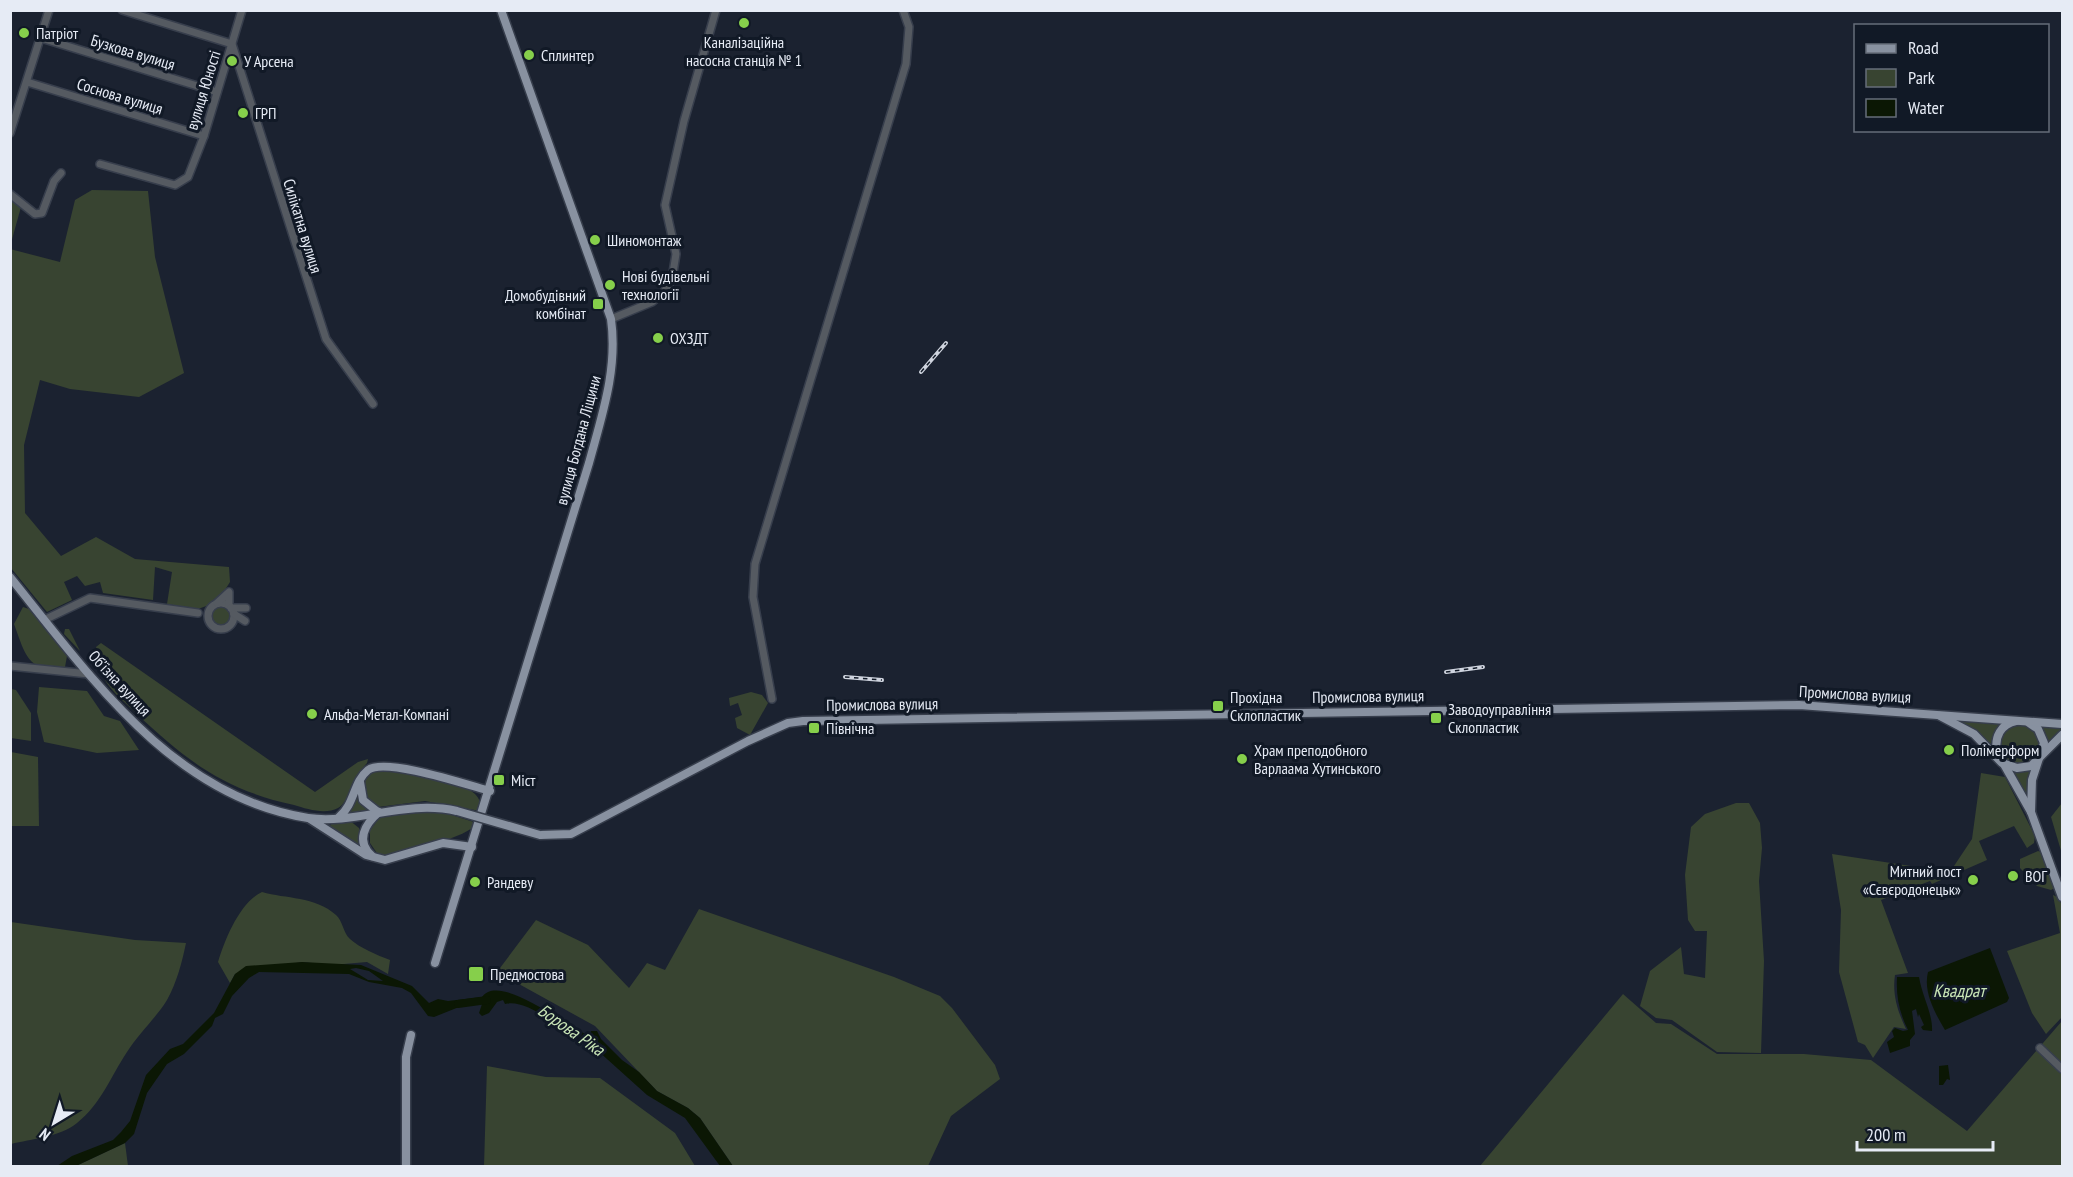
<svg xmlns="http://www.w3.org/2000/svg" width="2073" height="1177" viewBox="0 0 2073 1177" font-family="'PT Sans Narrow',sans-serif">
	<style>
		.green { fill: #384431 }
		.water { fill: #0b1704; fill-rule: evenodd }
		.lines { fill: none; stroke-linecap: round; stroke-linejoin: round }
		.river { stroke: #0b1704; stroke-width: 8 }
		.minor-casing { stroke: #373e4c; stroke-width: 10 }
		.major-casing { stroke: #373e4c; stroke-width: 11 }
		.minor { stroke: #555a61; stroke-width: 7 }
		.major { stroke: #8891a0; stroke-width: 8 }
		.rail-casing { stroke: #cfd4de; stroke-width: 4 }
		.rail { stroke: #111926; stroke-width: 1.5; stroke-dasharray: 4.5; stroke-linecap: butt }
		.major-bridge-casing { stroke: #373e4c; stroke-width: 11; stroke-linecap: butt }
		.major-bridge { stroke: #8891a0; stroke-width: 8 }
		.poi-dot { fill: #86cf4b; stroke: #111926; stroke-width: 2 }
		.labels { text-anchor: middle; stroke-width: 6; stroke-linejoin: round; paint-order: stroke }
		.poi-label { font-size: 16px; fill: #e6ebf5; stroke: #111926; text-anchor: start }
		.street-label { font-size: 16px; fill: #e6ebf5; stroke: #111926 }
		.water-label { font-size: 18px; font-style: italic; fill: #c9e6b7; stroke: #111926 }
	</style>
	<rect width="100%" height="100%" fill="#1b2230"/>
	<g class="green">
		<polygon points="92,190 148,191 155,257 184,373 139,397 70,389 40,380 24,445 25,513 61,556 96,537 135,559 229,567 230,582 221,596 209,605 198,609 167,604 172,572 155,567 153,600 103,593 100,582 85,586 77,576 64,582 72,600 47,612 11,568 10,249 60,262 75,200"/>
		<polygon points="11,198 21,207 11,243"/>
		<circle cx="221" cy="616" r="10"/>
		<path d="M23,607L29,609L67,656L65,667C27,674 25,653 14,624Z"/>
		<polygon points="65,629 69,629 80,651 64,634"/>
		<path d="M101,643L315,792L358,762L368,759L367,763C355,776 349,802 338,808C325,815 307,809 294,805C225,790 188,762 138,715C128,705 110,691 104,678C100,669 99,657 96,647Z"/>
		<polygon points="39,687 87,691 104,716 120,721 139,750 97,753 44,742 37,712"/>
		<polygon points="11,689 16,690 31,713 31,741 11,738"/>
		<polygon points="751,692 762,695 768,703 750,735 737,728 735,718 742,715 738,703 730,706 729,698"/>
		<polygon points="1951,718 2006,721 1996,730 1992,746 1981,736"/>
		<circle cx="2019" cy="744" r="20"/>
		<polygon points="2039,725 2062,727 2062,729 2047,743 2045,732"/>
		<polygon points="11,752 38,757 39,826 11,826"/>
		<path d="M374,768C393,769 463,780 475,794C480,799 481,804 480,811L425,801L378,807L364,796V780Z"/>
		<polygon points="2032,768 2027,781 2028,801 2012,771"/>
		<path d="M1981,773L2005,777L2035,836L2034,843L2027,848L2014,826L1979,841L1987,860L1932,884L1930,881L1881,900L1908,973L1895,975C1892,995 1898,1012 1906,1029L1894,1027L1873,1058L1865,1045L1858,1042L1839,972L1841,910L1832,854L1950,872L1972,839Z"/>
		<polygon points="357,790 360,800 369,811 349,813"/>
		<polygon points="1736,803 1749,803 1760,823 1762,848 1759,881 1764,961 1761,1053 1717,1052 1672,1020 1656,1018 1640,1006 1650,971 1681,947 1684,974 1705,978 1707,931 1695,931 1688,920 1685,875 1691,827 1705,814"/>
		<polygon points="2062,803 2062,854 2051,817"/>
		<path d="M439,811L477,823C468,838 409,850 389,856H379L370,843V830L381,816L397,812Z"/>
		<polygon points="349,820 359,828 361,848 329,827 333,822"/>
		<polygon points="2038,851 2041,852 2056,887 2051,890 2037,886 2020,868 2020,859"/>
		<path d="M262,892C286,899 315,896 336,915C343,921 343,933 350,939C360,948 377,955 390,960L388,974L367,962L332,965L302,962L235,974L230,983L218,962C225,939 240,902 262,892Z"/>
		<polygon points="2053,895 2059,898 2062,906 2062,1017 2046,1034 2032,1013 2007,951 2060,933"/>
		<polygon points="699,909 894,977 940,996 952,1008 995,1065 1000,1079 951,1116 928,1166 733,1166 700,1118 688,1108 657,1091 595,1026 497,972 536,920 588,945 629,988 647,963 665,970"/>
		<path d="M11,922L135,940L186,943C182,962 177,982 167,1000C156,1018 139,1033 127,1052C111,1076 101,1104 77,1123C60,1137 31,1139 11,1144Z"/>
		<polygon points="1623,994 1656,1023 1671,1024 1717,1054 1804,1054 1871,1060 1967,1131 2062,1021 2062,1166 1480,1166"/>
		<polygon points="487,1066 546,1077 600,1078 675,1133 695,1166 484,1166"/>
		<polygon points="125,1143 128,1166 76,1166"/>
	</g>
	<g class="water">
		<path d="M1990,948L2009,998L2007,1002L1945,1030C1935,1013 1923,992 1928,972Z"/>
		<path d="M302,962L361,965L412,986L429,1003L438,999L448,1001L482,997C500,972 566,1027 586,1034L583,1043C563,1031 528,998 505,1004L503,1000L497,1002L489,1013L482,1016L479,1013L482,1004L474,1001L434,1017L428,1016L411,993L402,988L369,982L349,974L259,972L249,978L232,996L223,1014L215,1018L212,1026L184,1054L167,1064L147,1093L134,1134L125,1143L76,1166H57L72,1156L113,1140L121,1132L130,1121L146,1075L170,1049L183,1044L214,1013L235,974L246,966ZM356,968L369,971L383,981L368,980L350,969Z"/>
		<path d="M1897,977H1919C1922,996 1933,1014 1932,1031L1923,1030L1921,1027L1924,1025L1919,1014L1918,1017L1916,1009L1912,1011L1915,1034L1910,1040V1046L1890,1053L1887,1042L1894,1037L1892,1031L1895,1028L1903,1031L1908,1030C1899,1012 1896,996 1897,977Z"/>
		<polygon points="591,1031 597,1031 601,1039 622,1060 639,1072 657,1091 688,1108 700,1118 733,1166 720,1166 685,1118 647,1095 597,1050 586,1047"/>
		<polygon points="1948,1065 1950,1080 1947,1079 1943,1085 1939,1085 1939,1066"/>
	</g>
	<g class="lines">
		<polyline class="river" points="458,1004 487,1000"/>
		<defs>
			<g id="minor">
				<polyline points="122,10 232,44 326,339 373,404"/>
				<polyline points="41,38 217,92"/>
				<polyline points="27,82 204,136"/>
				<polyline points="10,133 49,10"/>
				<polyline points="100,164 175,185 188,177 204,136 242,10"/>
				<polyline points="10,194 35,214 42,213 54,181 61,173"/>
				<polyline points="611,319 652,302 664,292 672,279 676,254 665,205 684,121 716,10"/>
				<circle cx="221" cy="616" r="13"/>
				<polyline points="217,603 229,592 229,605"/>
				<polyline points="231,608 246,608"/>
				<polyline points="234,614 245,621"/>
				<polyline points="44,620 90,598 198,613"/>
				<polyline points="10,666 89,674"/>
				<polyline points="772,699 753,597 755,564 906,64 909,27 903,10"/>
				<polyline points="2040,1048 2062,1069"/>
			</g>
			<g id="major">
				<path d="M10,577C90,676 173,797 308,818C356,825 405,799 457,811"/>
				<polyline points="1940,716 1974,734 2002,763 2017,768 2031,766 2062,735"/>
				<path d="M2016,721C2001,724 1994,737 1997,752L2031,812L2062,897"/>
				<polyline points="2029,723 2038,729 2044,743 2032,780 2031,812"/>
				<polyline points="360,782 363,800 378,812"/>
				<path d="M339,817C355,804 353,782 368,770C385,757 468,785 490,791"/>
				<polyline points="310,819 366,855 385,860 443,843 472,847"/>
				<polyline points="540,835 571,834 748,741 788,723 803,721 1799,705 2062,724"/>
				<path d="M372,856C355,841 365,824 379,812"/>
				<path d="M435,963L589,463C602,415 618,369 611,319L501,10"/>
				<polyline points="406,1166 406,1057 411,1035"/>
			</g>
		</defs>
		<use href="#minor" class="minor-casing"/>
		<use href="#major" class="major-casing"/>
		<use href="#minor" class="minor"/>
		<use href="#major" class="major"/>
		<defs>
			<g id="rail">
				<polyline points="921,372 946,343"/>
				<polyline points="1446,672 1483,667"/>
				<polyline points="845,677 882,680"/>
			</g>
		</defs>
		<use href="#rail" class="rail-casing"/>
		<use href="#rail" class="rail"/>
		<defs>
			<polyline id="major-bridge" points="457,811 540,835"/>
		</defs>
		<use href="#major-bridge" class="major-bridge-casing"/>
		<use href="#major-bridge" class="major-bridge"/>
	</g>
	<g class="poi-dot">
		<circle cx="744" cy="23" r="6"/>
		<circle cx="24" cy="33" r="6"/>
		<circle cx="529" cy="55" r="6"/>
		<circle cx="232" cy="61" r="6"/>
		<circle cx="243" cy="113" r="6"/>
		<circle cx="595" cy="240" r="6"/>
		<circle cx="610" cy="285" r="6"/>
		<rect x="592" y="298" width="12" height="12" rx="3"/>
		<circle cx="658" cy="338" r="6"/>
		<rect x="1212" y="700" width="12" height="12" rx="3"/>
		<circle cx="312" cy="714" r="6"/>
		<rect x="1430" y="712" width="12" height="12" rx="3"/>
		<rect x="808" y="722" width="12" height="12" rx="3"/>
		<circle cx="1949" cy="750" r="6"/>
		<circle cx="1242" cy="759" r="6"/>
		<rect x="493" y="774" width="12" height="12" rx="3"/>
		<circle cx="2013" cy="876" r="6"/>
		<circle cx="1973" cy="880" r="6"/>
		<circle cx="475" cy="882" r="6"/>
		<rect x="468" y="966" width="16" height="16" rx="3"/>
	</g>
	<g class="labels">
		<g class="poi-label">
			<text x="36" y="39">Патріот</text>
			<text x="744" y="48" text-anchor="middle">Каналізаційна<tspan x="744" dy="18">насосна станція № 1</tspan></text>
			<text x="541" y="61">Сплинтер</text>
			<text x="244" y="67">У Арсена</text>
			<text x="255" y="119">ГРП</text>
			<text x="607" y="246">Шиномонтаж</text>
			<text x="622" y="282">Нові будівельні<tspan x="622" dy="18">технології</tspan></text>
			<text x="586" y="301" text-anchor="end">Домобудівний<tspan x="586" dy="18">комбінат</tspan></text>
			<text x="670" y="344">ОХЗДТ</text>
			<text x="1230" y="703">Прохідна<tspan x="1230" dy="18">Склопластик</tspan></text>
			<text x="1448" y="715">Заводоуправління<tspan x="1448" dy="18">Склопластик</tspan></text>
			<text x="324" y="720">Альфа-Метал-Компані</text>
			<text x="826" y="734">Північна</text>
			<text x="1254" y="756">Храм преподобного<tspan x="1254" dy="18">Варлаама Хутинського</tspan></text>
			<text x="1961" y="756">Полімерформ</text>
			<text x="511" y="786">Міст</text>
			<text x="1961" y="877" text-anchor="end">Митний пост<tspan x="1961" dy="18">«Сєвєродонецьк»</tspan></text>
			<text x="2025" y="882">ВОГ</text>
			<text x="487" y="888">Рандеву</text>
			<text x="490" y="980">Предмостова</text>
		</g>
		<g class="street-label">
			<text transform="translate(133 52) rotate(17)" y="6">Бузкова вулиця</text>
			<text transform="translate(203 90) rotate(-73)" y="6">вулиця Юності</text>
			<text transform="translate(120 96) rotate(17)" y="6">Соснова вулиця</text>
			<text transform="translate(303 226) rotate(73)" y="6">Силікатна вулиця</text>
			<text transform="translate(578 440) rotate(-75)" y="6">вулиця Богдана Ліщини</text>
			<text transform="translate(120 683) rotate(47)" y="6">Об’їзна вулиця</text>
			<text transform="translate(1855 694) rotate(3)" y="6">Промислова вулиця</text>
			<text transform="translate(1368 696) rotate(-1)" y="6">Промислова вулиця</text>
			<text transform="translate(882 704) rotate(-1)" y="6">Промислова вулиця</text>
		</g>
		<g class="water-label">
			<text x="1959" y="997">Квадрат</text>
			<text transform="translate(571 1030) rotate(35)" y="6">Борова Ріка</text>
		</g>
	</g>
	<rect width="2073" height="1177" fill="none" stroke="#e6ebf5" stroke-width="24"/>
	<rect x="1854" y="24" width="195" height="108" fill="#111926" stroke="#666d79" stroke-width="1.5"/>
	<rect x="1866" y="44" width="30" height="9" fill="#8891a0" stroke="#666d79" stroke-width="1.5"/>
	<text x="1908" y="54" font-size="18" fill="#e6ebf5">Road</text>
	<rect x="1866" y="69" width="30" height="18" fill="#384431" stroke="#666d79" stroke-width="1.5"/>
	<text x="1908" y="84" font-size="18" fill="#e6ebf5">Park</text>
	<rect x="1866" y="99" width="30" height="18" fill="#0b1704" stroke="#666d79" stroke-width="1.5"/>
	<text x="1908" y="114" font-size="18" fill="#e6ebf5">Water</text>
	<g transform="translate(54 1123) rotate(218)" stroke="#111926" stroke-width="4.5" paint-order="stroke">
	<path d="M0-4.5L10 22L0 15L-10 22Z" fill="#e6ebf5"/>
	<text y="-9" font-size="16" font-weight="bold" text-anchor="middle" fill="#e6ebf5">N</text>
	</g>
	<path d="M1857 1141v9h136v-9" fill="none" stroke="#e6ebf5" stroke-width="3"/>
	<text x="1866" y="1141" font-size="18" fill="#e6ebf5" stroke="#111926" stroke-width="4.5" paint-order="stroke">200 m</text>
</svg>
